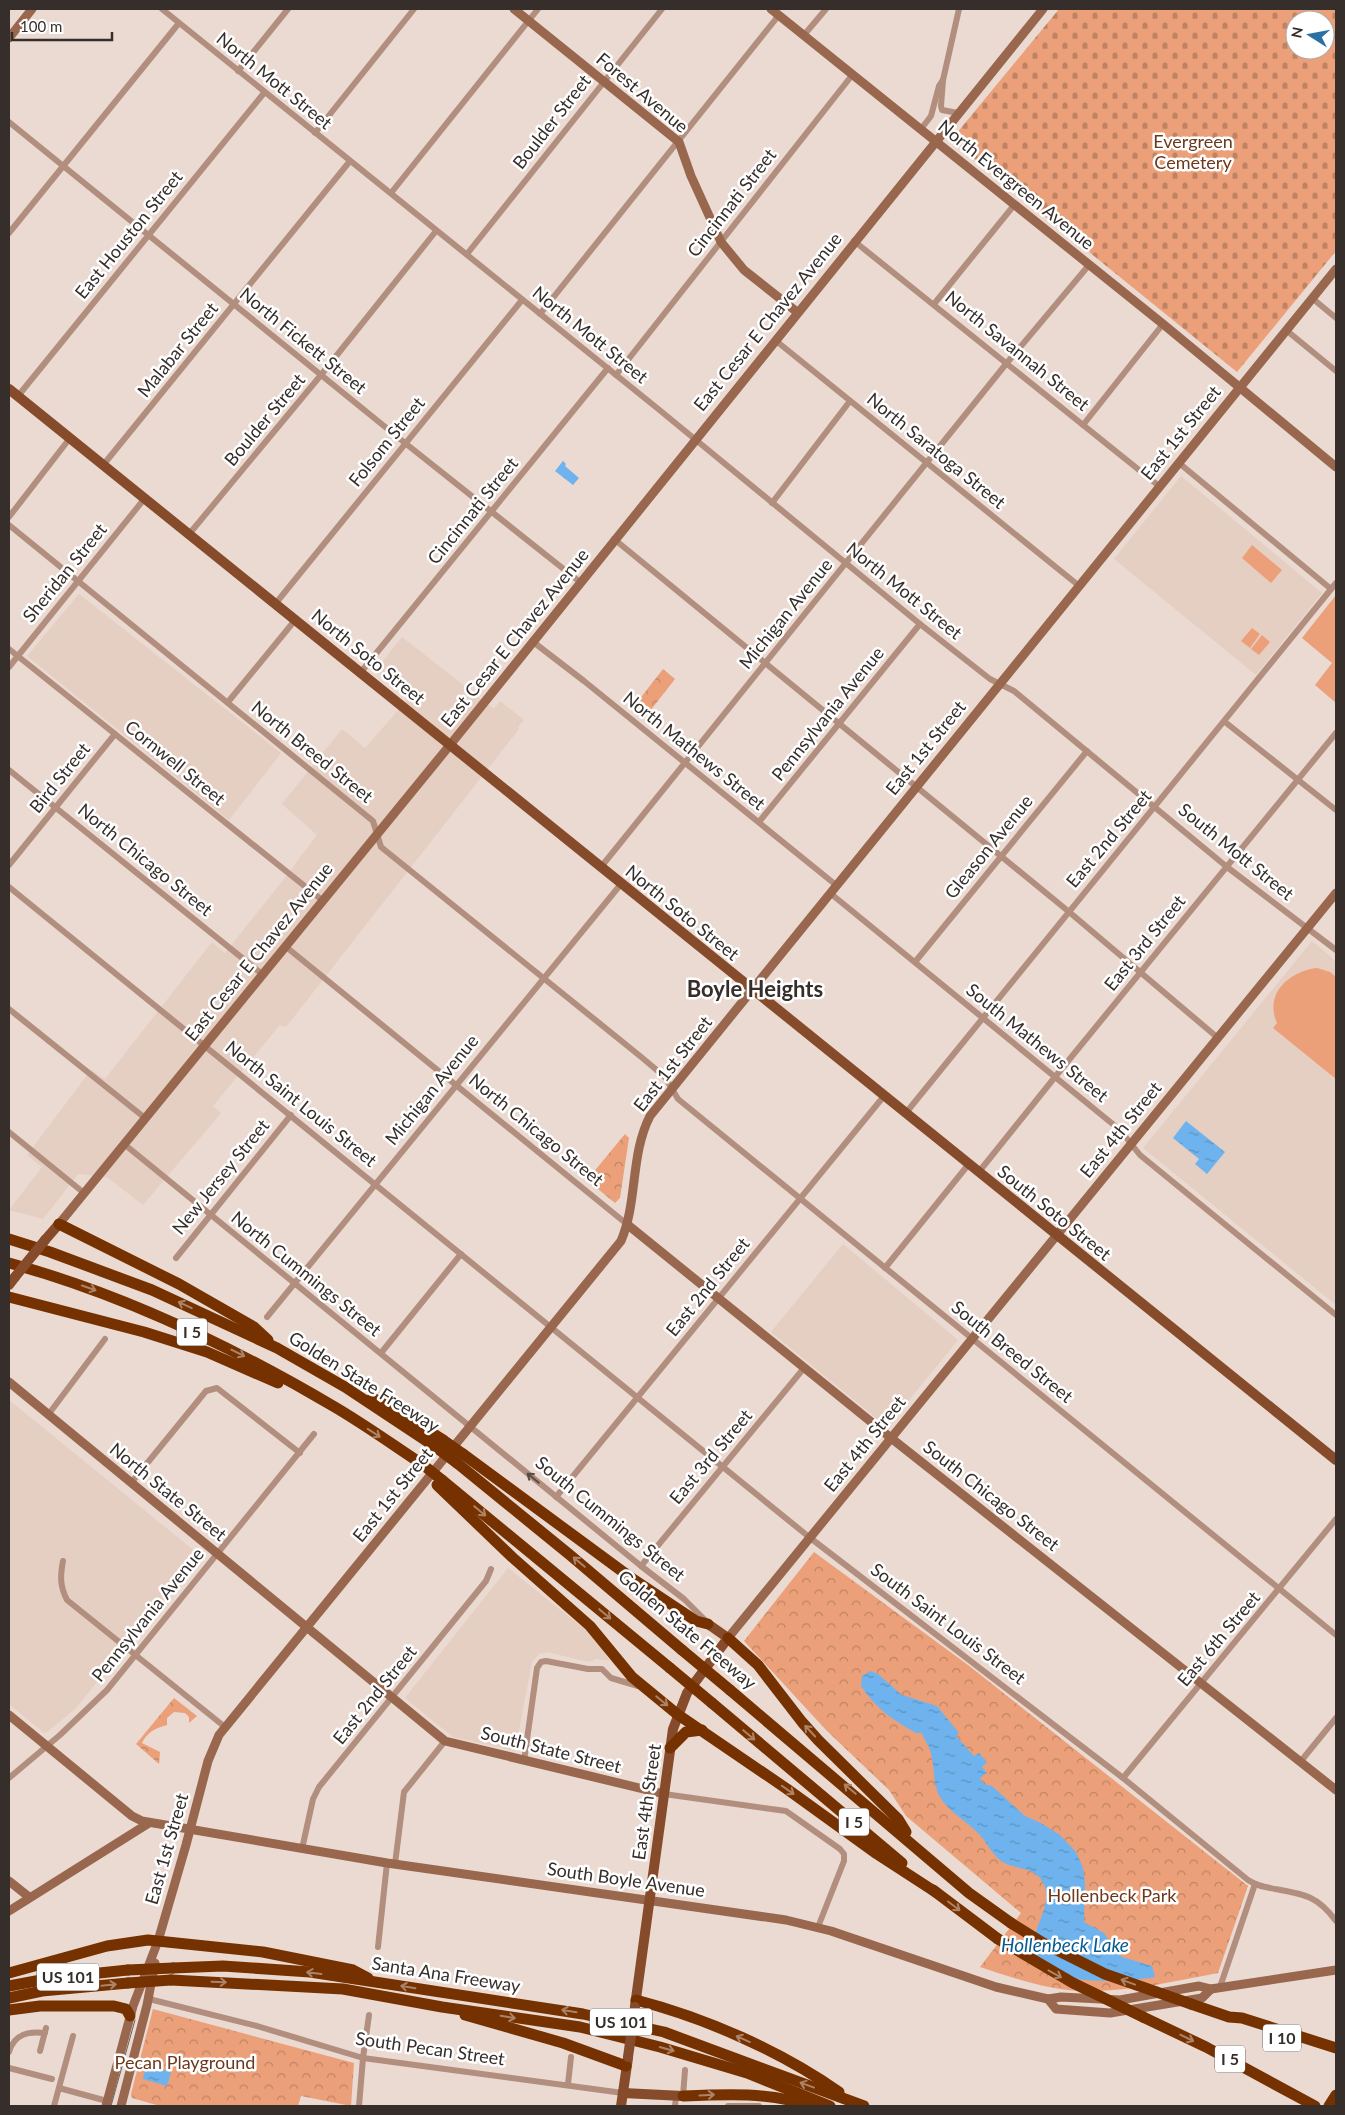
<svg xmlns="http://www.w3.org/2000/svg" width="1345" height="2115" viewBox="0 0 1345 2115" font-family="Lato,sans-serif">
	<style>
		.built { fill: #e5cec2 }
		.green { fill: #eba079 }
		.cemetery { fill: url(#cemetery-stones); fill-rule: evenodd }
		.park { fill: url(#park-crowns) }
		.water { fill: url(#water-ripples) }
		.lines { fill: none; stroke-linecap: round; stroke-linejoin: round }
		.street { stroke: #b18e7d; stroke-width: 6 }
		.secondary { stroke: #99674e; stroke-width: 9 }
		.primary { stroke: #864b2a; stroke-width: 10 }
		.highway { stroke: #753100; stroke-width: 11 }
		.tram { stroke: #6b615d; stroke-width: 1 }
		.primary-bridge { stroke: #864b2a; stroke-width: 10 }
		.highway-bridge { stroke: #753100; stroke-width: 11 }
		.oneway { stroke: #ac8366 }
		.oneway2 { stroke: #5a4b44 }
		.labels { text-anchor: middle; stroke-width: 5; stroke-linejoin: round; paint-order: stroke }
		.shield { fill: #fff; stroke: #726d6b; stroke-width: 1 }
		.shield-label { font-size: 16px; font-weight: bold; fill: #352e2b }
		.street-label { font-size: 18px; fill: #352e2b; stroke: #fff }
		.park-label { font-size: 18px; fill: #6b381b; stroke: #fff }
		.water-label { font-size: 19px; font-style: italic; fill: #065b90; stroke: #fff }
		.district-label { font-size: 22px; font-weight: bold; fill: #352e2b; stroke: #fff }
	</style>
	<defs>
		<pattern id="cemetery-stones" width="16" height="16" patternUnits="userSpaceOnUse" patternTransform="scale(1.25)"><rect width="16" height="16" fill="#eba079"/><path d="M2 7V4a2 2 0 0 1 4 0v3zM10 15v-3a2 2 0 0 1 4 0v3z" fill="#bf8363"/></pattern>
		<pattern id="park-crowns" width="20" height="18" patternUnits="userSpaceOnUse" patternTransform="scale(1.25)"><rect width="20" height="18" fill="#eba079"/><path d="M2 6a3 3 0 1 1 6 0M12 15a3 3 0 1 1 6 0" fill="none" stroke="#bf8363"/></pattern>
		<pattern id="water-ripples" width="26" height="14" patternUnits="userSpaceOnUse" patternTransform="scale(1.25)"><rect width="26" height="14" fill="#6eb3ed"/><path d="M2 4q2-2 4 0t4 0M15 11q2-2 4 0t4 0" fill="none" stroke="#5b92c0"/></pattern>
	</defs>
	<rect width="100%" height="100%" fill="#ebdad2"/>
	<g class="built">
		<polygon points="1181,476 1322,593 1256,675 1114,559"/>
		<polygon points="79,594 281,753 229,820 27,656"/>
		<polygon points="402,637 494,709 500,701 524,720 518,727 519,729 286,1027 280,1025 213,1106 221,1113 143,1205 107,1177 78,1174 43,1219 9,1210 42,1167 27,1155 91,1070 105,1079 212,942 225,953 284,879 317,835 282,804 342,729 365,748 409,698 375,671"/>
		<polygon points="1312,941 1336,961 1336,1305 1143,1148"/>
		<polygon points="843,1244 958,1340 887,1427 771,1332"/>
		<polygon points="9,1400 197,1553 198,1559 75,1709 47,1732 44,1733 9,1704"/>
		<polygon points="508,1568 596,1638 610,1661 596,1659 588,1662 547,1652 539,1654 532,1662 515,1751 453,1737 405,1698"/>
	</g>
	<g class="green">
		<polygon points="1252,545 1282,570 1271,583 1242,558"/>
		<polygon points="1336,595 1336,703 1315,685 1332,663 1302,638"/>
		<polygon points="1252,628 1260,634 1250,648 1241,641"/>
		<polygon points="1262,635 1270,642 1259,655 1251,649"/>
		<path d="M1317,968L1330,972L1336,977V1079L1273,1028L1277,1023C1264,994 1289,971 1317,968Z"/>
	</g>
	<path class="cemetery" d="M1059,9H1336V251L1237,372L951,140ZM1295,20H1325V50H1295Z"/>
	<g class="park">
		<polygon points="663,669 675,679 643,720 631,710"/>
		<polygon points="625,1134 629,1138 620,1198 615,1203 587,1180"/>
		<path d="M814,1552L968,1665L1248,1886L1218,1973C1176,1981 1128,1992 1085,1991C1049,1991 1014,1978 980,1967L1021,1913L906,1816L889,1790L826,1730L744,1641Z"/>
		<path d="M174,1698L197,1716L189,1723V1717L185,1713L174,1712L167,1718V1725C156,1728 147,1732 142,1743L160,1752L159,1764L136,1744Z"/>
		<polygon points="153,2009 354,2063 351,2106 301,2096 298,2106 160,2106 132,2098 131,2094"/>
	</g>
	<g class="water">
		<polygon points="563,461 566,464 565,466 579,478 573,485 555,471"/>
		<polygon points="1186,1121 1225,1152 1207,1174 1195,1164 1199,1159 1173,1138"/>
		<path d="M870,1671L878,1674L902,1695L937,1706L959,1733L956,1736L974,1756L979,1753L987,1762L982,1767L988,1774L986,1773L980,1778L984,1784L992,1786L1025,1816L1041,1823L1060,1835L1076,1852L1083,1868L1085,1884L1084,1922L1104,1933L1116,1952L1122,1957L1152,1966L1155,1977C1126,1982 1024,1991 1034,1939C1038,1919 1056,1896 1039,1877C1030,1867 1013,1869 1001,1861C992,1854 987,1843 980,1835C967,1821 947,1811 939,1795C932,1781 935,1764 930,1750C928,1744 924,1740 922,1733H916C893,1720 875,1708 861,1686L862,1676Z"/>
		<polygon points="146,2065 171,2072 167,2086 143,2079"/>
	</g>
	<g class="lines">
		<g class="street">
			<polyline points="162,9 657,408 920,624 990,679 1014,691 1227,867 1336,950"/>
			<polyline points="804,35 826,9"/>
			<polyline points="238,71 288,9"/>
			<polyline points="958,113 942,110 941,106 943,80 959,9"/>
			<polyline points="9,122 405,443 580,582"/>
			<polyline points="921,129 931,116 939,86 943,80"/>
			<polyline points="315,133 414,9"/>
			<polyline points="391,193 538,9"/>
			<polyline points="9,233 179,23"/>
			<polyline points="854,241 1159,486"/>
			<polyline points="467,254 662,9"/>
			<polyline points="1312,298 1336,318"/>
			<polyline points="934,304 1015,204"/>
			<polyline points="540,314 779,15"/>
			<polyline points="1286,330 1336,371"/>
			<polyline points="775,340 1078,585"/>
			<polyline points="616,375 853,74"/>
			<polyline points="18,396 264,93"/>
			<polyline points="1083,425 1163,324"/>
			<polyline points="1179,463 1331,589"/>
			<polyline points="104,464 350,161"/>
			<polyline points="772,503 850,401"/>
			<polyline points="9,517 70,438"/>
			<polyline points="9,525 373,821 381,847 640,1056 665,1077 678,1099 1336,1635"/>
			<polyline points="190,533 321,375 436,231"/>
			<polyline points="614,539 1068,911 1218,1038"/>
			<polyline points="276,603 522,300"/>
			<polyline points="532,641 584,681 836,885"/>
			<polyline points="9,649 322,900"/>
			<polyline points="9,667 145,498"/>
			<polyline points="361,672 608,368"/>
			<polyline points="228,702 296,619"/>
			<polyline points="1225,722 1336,810"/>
			<polyline points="9,770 262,974"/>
			<polyline points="759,822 920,624"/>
			<polyline points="9,865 115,734"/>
			<polyline points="601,867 1006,364 1089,265"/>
			<path d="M9,887L809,1537L1123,1778L1248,1880C1257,1886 1265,1887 1275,1889C1304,1894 1318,1896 1336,1921"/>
			<polyline points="830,893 1120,1130 1140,1155 1336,1315"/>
			<polyline points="285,946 628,1225"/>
			<polyline points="915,962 1087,751"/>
			<polyline points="9,1009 145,1118"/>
			<polyline points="905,1114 1336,583"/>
			<polyline points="9,1132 84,1193"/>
			<polyline points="124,1144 641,1566 684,1599 706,1621"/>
			<polyline points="978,1173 1055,1077 1336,733"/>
			<polyline points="176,1258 291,1115"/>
			<polyline points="885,1268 968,1165"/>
			<polyline points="267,1317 621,884"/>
			<polyline points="381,1353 461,1254"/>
			<polyline points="48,1415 105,1339"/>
			<polyline points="131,1483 206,1391 217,1388 300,1453"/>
			<polyline points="556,1497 884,1096"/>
			<path d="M63,1561C60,1577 60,1586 67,1600L225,1727"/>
			<polyline points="641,1566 804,1368"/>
			<polyline points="524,1761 537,1668 541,1662 546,1661 588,1669 602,1669 611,1678 638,1686"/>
			<polyline points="1301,1761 1336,1718"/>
			<polyline points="9,1778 60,1735 107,1690 314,1434"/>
			<polyline points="1123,1778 1336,1519"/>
			<polyline points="664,1794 786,1811 840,1849 844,1854 844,1861 818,1927"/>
			<polyline points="302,1849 313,1799 319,1787 486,1581 491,1569"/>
			<polyline points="395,1864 404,1792 445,1741"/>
			<polyline points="378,1947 387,1863"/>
			<polyline points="1220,1987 1255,1884"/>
			<polyline points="149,1999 257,2026 363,2058 623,2093"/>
			<polyline points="40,2051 46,2028"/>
			<path d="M9,2052C14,2034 28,2031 45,2033"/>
			<polyline points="9,2068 52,2079"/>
			<polyline points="568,2084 571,2057"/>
			<polyline points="59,2088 107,2101"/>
			<polyline points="683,2096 685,2070"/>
			<polyline points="54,2106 73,2036"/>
			<polyline points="359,2106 363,2058 369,2015"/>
			<polyline points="675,2106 676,2097"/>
			<polyline points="728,2106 759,2106"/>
		</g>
		<g class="secondary">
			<polyline points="514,9 679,142 691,176 721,242 744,270 797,312"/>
			<polyline points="771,9 1163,324 1336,467"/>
			<polyline points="9,38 32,9"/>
			<polyline points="59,1224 450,745 1043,9"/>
			<polyline points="628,1225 891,1438 1336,1790"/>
			<polyline points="9,1382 445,1741 664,1794"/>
			<polyline points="728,1638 1336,893"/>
			<polyline points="9,1715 132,1816 142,1821 387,1863 786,1920 831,1931 996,1987 1048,1999 1061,1997 1120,2000 1199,1986 1211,1989 1336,1970"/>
			<polyline points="9,1881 29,1897"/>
			<polyline points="9,1911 149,1823"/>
			<polyline points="1048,1999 1056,2009 1110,2013 1202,1998 1211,1989"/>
			<path d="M106,2106L133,2006L158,1941L186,1845L208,1761L219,1735L621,1241C638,1201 630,1155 650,1116L1336,269"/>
			<polyline points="121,2106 147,2005 155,1963"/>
		</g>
		<g class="primary">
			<path d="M9,389C452,745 892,1105 1336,1460"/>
			<polyline points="45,1240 59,1224"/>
			<polyline points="9,1285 15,1277"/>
			<polyline points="635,2006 673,1729 687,1693 728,1638 708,1624"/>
			<polyline points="623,2093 683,2096"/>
			<polyline points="621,2106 628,2058"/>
		</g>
		<g class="highway">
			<polyline points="59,1224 179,1284 254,1327 268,1340"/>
			<polyline points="9,1239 50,1252 152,1290 277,1348 345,1387 437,1448"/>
			<path d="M9,1263C123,1294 231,1346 333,1406C364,1424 393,1445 422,1464"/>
			<polyline points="9,1297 144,1332 207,1352 278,1383"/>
			<polyline points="372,1398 390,1406 443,1440"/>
			<polyline points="463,1454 630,1577 696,1621 708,1624"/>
			<polyline points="457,1463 570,1555 682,1650"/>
			<polyline points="442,1480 670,1668"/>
			<polyline points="437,1485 512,1557 590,1626 632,1677 677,1714 787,1789 877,1854 937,1893"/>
			<polyline points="728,1638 758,1665 802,1722 818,1740 898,1819 906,1832"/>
			<polyline points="730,1690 969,1893 1011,1923"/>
			<polyline points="712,1703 902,1863"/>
			<polyline points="670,1748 686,1732 702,1730"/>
			<polyline points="933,1890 998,1939"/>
			<polyline points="173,1968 223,1966 310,1972 583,2014 664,2032 864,2106"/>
			<polyline points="9,1973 107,1946 148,1940 263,1952 353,1970 368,1978"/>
			<polyline points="171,1980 343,1989 442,2007 580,2027 660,2047 747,2073 830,2106"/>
			<polyline points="9,1986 52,1978 128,1970"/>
			<polyline points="9,1998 42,1991 128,1983"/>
			<path d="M636,2000C706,2018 780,2051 839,2092"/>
			<polyline points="1191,2004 1229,2017 1242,2018 1336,2048"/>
			<polyline points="9,2010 40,2006 114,2006 126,2009 130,2016"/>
			<polyline points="465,2015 563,2043 626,2066"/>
			<polyline points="1143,2017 1206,2047 1315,2106"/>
			<path d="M683,2096C727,2094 769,2092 811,2106"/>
			<polyline points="1329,2106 1336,2095"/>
		</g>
		<polyline class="tram" points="111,2106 135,2020"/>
		<g class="primary-bridge">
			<polyline points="15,1277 45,1240"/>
			<polyline points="628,2057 635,2007"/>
		</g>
		<g class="highway-bridge">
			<polyline points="443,1440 463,1454"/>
			<polyline points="437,1448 457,1463"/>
			<polyline points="422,1464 442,1480"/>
			<polyline points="682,1650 730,1690"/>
			<polyline points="670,1668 712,1703"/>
			<polyline points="1011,1923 1043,1943 1105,1974 1191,2004"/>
			<polyline points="998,1939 1073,1983 1143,2017"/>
			<polyline points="128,1970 173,1968"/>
			<polyline points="128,1983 171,1980"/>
		</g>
	</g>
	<defs><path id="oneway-shaft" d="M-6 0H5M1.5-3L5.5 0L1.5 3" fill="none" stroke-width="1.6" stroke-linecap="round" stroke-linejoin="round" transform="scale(1.25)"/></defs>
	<g class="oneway">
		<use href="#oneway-shaft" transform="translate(89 1288) rotate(19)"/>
		<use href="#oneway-shaft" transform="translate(185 1305) rotate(-155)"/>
		<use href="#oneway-shaft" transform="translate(238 1353) rotate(26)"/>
		<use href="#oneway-shaft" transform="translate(374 1433) rotate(33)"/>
		<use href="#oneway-shaft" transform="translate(480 1511) rotate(40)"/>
		<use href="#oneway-shaft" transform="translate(579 1562) rotate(-140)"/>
		<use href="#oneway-shaft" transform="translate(605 1614) rotate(40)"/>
		<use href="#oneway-shaft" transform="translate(662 1701) rotate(39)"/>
		<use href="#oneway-shaft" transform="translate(810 1731) rotate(-133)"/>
		<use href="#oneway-shaft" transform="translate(749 1735) rotate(40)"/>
		<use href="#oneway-shaft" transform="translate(850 1789) rotate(-140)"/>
		<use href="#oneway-shaft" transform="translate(788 1790) rotate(35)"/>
		<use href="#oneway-shaft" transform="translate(954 1906) rotate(37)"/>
		<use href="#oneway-shaft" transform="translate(314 1973) rotate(-173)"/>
		<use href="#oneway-shaft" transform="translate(1055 1974) rotate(29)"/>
		<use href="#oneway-shaft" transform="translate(219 1982) rotate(2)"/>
		<use href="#oneway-shaft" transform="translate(1128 1982) rotate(-160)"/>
		<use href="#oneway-shaft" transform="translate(109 1985) rotate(-6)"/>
		<use href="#oneway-shaft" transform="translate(408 1987) rotate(-171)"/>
		<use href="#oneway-shaft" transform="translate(569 2011) rotate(-171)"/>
		<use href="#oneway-shaft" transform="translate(508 2017) rotate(9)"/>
		<use href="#oneway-shaft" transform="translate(1187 2038) rotate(26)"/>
		<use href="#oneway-shaft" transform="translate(743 2039) rotate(-156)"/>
		<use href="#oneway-shaft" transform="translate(667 2049) rotate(16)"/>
		<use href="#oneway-shaft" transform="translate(807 2085) rotate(-160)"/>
		<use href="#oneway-shaft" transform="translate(707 2095) rotate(-3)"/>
	</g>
	<use class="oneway2" href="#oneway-shaft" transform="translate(533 1478) rotate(-141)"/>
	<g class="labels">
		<g class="shield">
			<rect x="177" y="1318.5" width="30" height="27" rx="4"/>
			<rect x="839" y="1808.5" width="30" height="27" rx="4"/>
			<rect x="37" y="1963.5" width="62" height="27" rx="4"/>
			<rect x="590" y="2008.5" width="62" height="27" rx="4"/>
			<rect x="1263" y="2024.5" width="38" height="27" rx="4"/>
			<rect x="1215" y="2045.5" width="30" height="27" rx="4"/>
		</g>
		<g class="shield-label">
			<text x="192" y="1338">I 5</text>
			<text x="854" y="1828">I 5</text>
			<text x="68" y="1983">US 101</text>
			<text x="621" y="2028">US 101</text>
			<text x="1282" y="2044">I 10</text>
			<text x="1230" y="2065">I 5</text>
		</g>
		<g class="street-label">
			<text transform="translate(274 81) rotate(39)" y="6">North Mott Street</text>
			<text transform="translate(642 93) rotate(40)" y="6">Forest Avenue</text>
			<text transform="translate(552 122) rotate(-52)" y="6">Boulder Street</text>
			<text transform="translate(1016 185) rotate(39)" y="6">North Evergreen Avenue</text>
			<text transform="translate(732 203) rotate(-52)" y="6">Cincinnati Street</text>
			<text transform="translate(129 235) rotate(-51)" y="6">East Houston Street</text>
			<text transform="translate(768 322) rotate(-51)" y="6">East Cesar E Chavez Avenue</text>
			<text transform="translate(590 335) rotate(39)" y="6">North Mott Street</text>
			<text transform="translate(303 341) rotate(39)" y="6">North Fickett Street</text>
			<text transform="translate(178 350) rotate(-51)" y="6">Malabar Street</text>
			<text transform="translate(1017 351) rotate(39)" y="6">North Savannah Street</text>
			<text transform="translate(265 420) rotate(-50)" y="6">Boulder Street</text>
			<text transform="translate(1181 433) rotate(-51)" y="6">East 1st Street</text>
			<text transform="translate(387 442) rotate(-51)" y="6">Folsom Street</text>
			<text transform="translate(936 451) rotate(39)" y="6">North Saratoga Street</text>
			<text transform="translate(473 511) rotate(-51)" y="6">Cincinnati Street</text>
			<text transform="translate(65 573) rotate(-51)" y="6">Sheridan Street</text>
			<text transform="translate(904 591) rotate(39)" y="6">North Mott Street</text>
			<text transform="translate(786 614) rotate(-51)" y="6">Michigan Avenue</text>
			<text transform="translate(515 638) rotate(-51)" y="6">East Cesar E Chavez Avenue</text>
			<text transform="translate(368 657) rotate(39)" y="6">North Soto Street</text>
			<text transform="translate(828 714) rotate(-51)" y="6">Pennsylvania Avenue</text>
			<text transform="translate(926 748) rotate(-51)" y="6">East 1st Street</text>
			<text transform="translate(694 751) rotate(39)" y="6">North Mathews Street</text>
			<text transform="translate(312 752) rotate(39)" y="6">North Breed Street</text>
			<text transform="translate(175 763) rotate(39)" y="6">Cornwell Street</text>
			<text transform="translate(60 778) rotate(-51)" y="6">Bird Street</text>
			<text transform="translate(1109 839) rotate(-50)" y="6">East 2nd Street</text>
			<text transform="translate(989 847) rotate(-51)" y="6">Gleason Avenue</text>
			<text transform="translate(1236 852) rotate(39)" y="6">South Mott Street</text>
			<text transform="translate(145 860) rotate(39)" y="6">North Chicago Street</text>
			<text transform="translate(682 913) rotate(39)" y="6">North Soto Street</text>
			<text transform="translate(1145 943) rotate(-51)" y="6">East 3rd Street</text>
			<text transform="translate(259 952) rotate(-51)" y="6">East Cesar E Chavez Avenue</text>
			<text transform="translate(1037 1043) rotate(39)" y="6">South Mathews Street</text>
			<text transform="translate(673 1064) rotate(-52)" y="6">East 1st Street</text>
			<text transform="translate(432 1090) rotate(-51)" y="6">Michigan Avenue</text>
			<text transform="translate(301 1104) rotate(39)" y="6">North Saint Louis Street</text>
			<text transform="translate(536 1130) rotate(39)" y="6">North Chicago Street</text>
			<text transform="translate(1121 1130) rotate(-51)" y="6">East 4th Street</text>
			<text transform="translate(221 1177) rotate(-51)" y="6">New Jersey Street</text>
			<text transform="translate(1054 1213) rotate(39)" y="6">South Soto Street</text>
			<text transform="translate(306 1274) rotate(39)" y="6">North Cummings Street</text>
			<text transform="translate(708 1287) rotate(-51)" y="6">East 2nd Street</text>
			<text transform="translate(1012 1352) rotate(39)" y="6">South Breed Street</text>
			<text transform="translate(364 1382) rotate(32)" y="6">Golden State Freeway</text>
			<text transform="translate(865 1444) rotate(-51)" y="6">East 4th Street</text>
			<text transform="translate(711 1457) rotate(-50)" y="6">East 3rd Street</text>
			<text transform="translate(168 1492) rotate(39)" y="6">North State Street</text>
			<text transform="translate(393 1495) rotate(-51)" y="6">East 1st Street</text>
			<text transform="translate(991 1496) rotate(38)" y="6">South Chicago Street</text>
			<text transform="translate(610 1519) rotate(39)" y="6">South Cummings Street</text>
			<text transform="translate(148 1615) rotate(-51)" y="6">Pennsylvania Avenue</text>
			<text transform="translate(948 1624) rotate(37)" y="6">South Saint Louis Street</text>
			<text transform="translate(687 1630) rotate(40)" y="6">Golden State Freeway</text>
			<text transform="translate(1219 1639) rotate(-50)" y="6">East 6th Street</text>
			<text transform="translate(375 1695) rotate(-51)" y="6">East 2nd Street</text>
			<text transform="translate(551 1750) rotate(14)" y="6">South State Street</text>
			<text transform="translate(647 1802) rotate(-82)" y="6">East 4th Street</text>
			<text transform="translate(167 1849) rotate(-74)" y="6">East 1st Street</text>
			<text transform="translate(626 1880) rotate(8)" y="6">South Boyle Avenue</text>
			<text transform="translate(446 1975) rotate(9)" y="6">Santa Ana Freeway</text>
			<text transform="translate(430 2049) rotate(8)" y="6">South Pecan Street</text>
		</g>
		<g class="park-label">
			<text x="1193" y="148">Evergreen<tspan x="1193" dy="21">Cemetery</tspan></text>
			<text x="1112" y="1902">Hollenbeck Park</text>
			<text x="185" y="2069">Pecan Playground</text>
		</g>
		<g class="water-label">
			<text x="1065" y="1952">Hollenbeck Lake</text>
		</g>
		<g class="district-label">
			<text x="755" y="997">Boyle Heights</text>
		</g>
	</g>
	<rect width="1345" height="2115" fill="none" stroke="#352e2b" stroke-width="20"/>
	<g transform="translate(1310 35) rotate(281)"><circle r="24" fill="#ffffff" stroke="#aeabaa"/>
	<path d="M0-4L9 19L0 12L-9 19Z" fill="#2b70a5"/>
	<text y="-8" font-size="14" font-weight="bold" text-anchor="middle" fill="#352e2b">N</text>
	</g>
	<path d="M12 32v8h100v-8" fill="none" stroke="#352e2b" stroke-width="2.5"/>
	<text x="20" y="32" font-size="15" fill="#352e2b" stroke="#ffffff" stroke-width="4" paint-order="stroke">100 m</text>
</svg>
